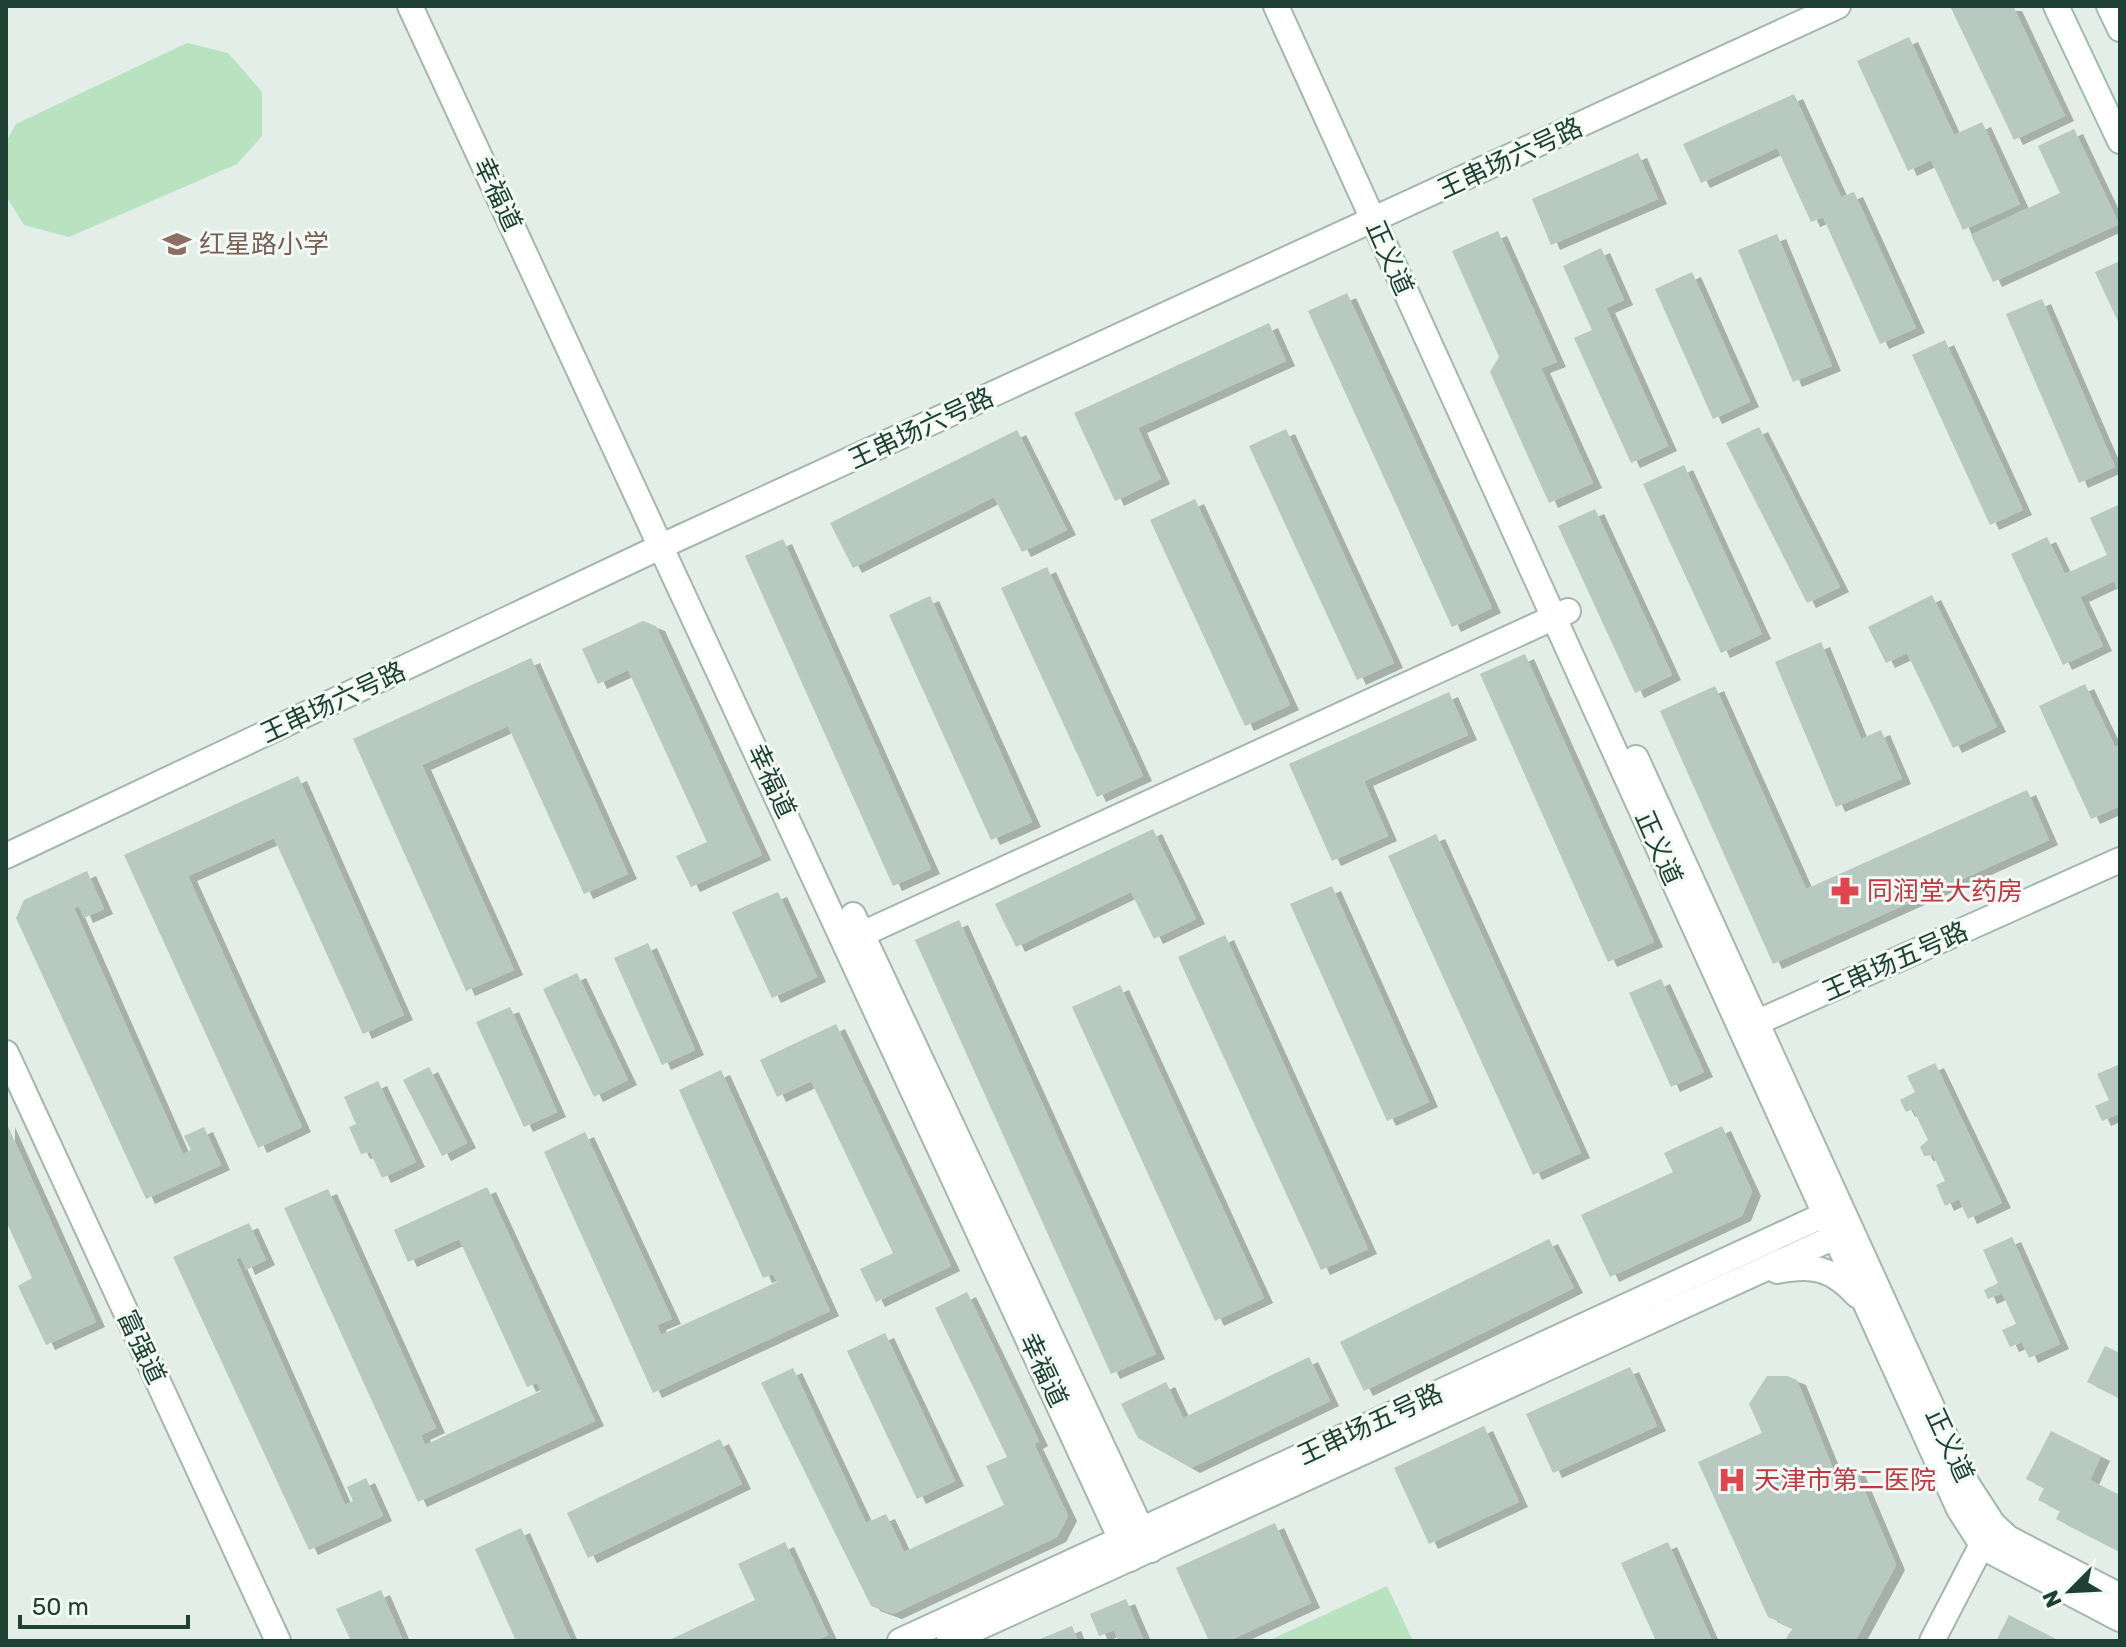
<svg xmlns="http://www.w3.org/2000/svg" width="2126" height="1647" viewBox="0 0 2126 1647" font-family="Rubik,'Noto Sans SC',sans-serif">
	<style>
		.green { fill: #b8e2c0 }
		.building { fill: #b7c9c0; filter: url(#shadow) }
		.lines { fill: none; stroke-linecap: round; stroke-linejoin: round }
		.minor-casing { stroke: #a4b7ae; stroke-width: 28 }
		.tertiary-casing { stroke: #a4b7ae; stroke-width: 28 }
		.secondary-casing { stroke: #9fbbaf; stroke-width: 28 }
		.minor { stroke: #fff; stroke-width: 24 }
		.tertiary { stroke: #fff; stroke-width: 24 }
		.secondary { stroke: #fff; stroke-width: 24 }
		.labels { text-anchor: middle; stroke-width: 6; stroke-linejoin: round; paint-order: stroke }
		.street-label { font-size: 26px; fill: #1f4135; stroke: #f3faf6 }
		.education-label { font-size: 26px; fill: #785e54; stroke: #f3faf6; text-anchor: start }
		.health-label { font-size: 26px; fill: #be3a42; stroke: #f3faf6; text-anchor: start }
	</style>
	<defs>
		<filter id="shadow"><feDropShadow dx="9" dy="5" stdDeviation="0" flood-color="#0004"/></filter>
	</defs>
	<rect width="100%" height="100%" fill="#e2eee7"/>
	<g class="green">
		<polygon points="187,43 228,53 262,92 262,136 237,164 69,237 24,225 6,196 6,142 16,124"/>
		<polygon points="1387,1586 1413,1641 1268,1641"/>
	</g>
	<g class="building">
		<polygon points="1950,6 2013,6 2065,116 2014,140"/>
		<polygon points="1909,37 1954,135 1982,122 2020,204 1963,230 1931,160 1908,171 1857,61"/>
		<polygon points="1794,94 1841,197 1854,192 1916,328 1880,344 1823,217 1811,222 1777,148 1701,183 1683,144"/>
		<polygon points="2074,129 2119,224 1993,282 1971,235 2060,193 2038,146"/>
		<polygon points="1638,153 1658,199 1551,245 1532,199"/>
		<polygon points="1498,231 1557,362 1541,368 1593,483 1549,503 1490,372 1499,357 1452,251"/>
		<polygon points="1777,234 1832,366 1793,382 1738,250"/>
		<polygon points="1601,248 1624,300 1606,308 1668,446 1631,463 1574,338 1592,330 1563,266"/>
		<polygon points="2120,261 2120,326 2095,272"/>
		<polygon points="1692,272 1750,402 1713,419 1655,289"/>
		<polygon points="1347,293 1492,608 1452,627 1308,311"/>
		<polygon points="2042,299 2115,467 2079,483 2006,314"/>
		<polygon points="1269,323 1286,361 1138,428 1161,479 1115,501 1074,413"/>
		<polygon points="1945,340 2023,510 1990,525 1912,355"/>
		<polygon points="1759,427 1840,587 1807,603 1726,443"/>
		<polygon points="1286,429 1394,663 1357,680 1249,446"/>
		<polygon points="1017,430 1067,530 1022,552 994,497 853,568 830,523"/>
		<polygon points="1684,465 1762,634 1721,653 1643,484"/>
		<polygon points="1195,499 1290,705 1245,726 1150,520"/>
		<polygon points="2120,504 2120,595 2114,581 2080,597 2103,646 2063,665 2011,554 2047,537 2065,574 2107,555 2090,518"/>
		<polygon points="1595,509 1672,675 1635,693 1558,526"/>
		<polygon points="783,539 931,869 893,886 745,556"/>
		<polygon points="1047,567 1143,776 1097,797 1001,588"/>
		<polygon points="1932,595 1997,727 1953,748 1907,653 1886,663 1868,627"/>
		<polygon points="930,596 1032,822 991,840 889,615"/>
		<polygon points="643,621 656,626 762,855 691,887 676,856 707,842 628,670 598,684 582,649"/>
		<polygon points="1821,642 1861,739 1881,730 1902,779 1836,807 1775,662"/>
		<polygon points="1525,654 1654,942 1608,962 1480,674"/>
		<polygon points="531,658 628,874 584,894 508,726 422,765 514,970 466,991 353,739"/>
		<polygon points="2085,684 2115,747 2120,745 2120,806 2091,819 2039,706"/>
		<polygon points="1715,686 1806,889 2027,790 2049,840 1773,964 1660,711"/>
		<polygon points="1449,692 1468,735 1364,781 1388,836 1332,861 1289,764"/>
		<polygon points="298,776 404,1015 363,1034 274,838 188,876 302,1127 258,1148 124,855"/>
		<polygon points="1153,829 1196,919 1154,939 1131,892 1016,947 995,904"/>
		<polygon points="1436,834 1581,1153 1533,1175 1388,856"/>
		<polygon points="87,871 104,909 84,918 79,906 74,908 183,1154 191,1150 184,1136 204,1127 221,1165 146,1199 16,918 24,900"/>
		<polygon points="1332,886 1429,1102 1387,1121 1290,904"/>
		<polygon points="778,892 817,977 772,998 732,912"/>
		<polygon points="959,920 1156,1354 1111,1374 915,940"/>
		<polygon points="1225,935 1368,1249 1321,1270 1178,957"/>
		<polygon points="648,943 695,1050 662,1065 614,958"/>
		<polygon points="577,973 628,1080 594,1097 543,989"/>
		<polygon points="1661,979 1704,1072 1671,1087 1629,993"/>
		<polygon points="1120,985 1264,1298 1215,1321 1072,1007"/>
		<polygon points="510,1007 557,1112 524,1127 476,1022"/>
		<polygon points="836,1024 951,1266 876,1302 860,1269 893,1253 811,1081 777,1097 760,1060"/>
		<polygon points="1935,1063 2002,1203 1968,1219 1959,1199 1945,1206 1936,1185 1945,1181 1933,1155 1924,1156 1920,1147 1928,1140 1913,1109 1906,1112 1900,1100 1915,1092 1907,1076"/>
		<polygon points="2120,1064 2120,1113 2102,1121 2095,1106 2109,1100 2097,1074"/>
		<polygon points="429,1067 467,1143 442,1156 403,1080"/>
		<polygon points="721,1070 830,1311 653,1393 544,1152 585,1132 672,1319 657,1325 661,1335 777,1282 773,1274 763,1278 679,1090"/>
		<polygon points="378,1081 416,1162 382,1178 370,1152 361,1154 349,1127 356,1124 344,1097"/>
		<polygon points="6,1122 96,1322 46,1345 18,1286 32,1278 6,1221"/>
		<polygon points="1722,1126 1752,1191 1742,1216 1610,1277 1581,1215 1673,1172 1664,1153"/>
		<polygon points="487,1187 595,1421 418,1502 284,1208 328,1189 436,1428 421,1435 425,1445 541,1391 537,1383 527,1387 459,1239 408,1262 394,1230"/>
		<polygon points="249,1223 266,1260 246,1270 241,1257 236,1259 345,1505 353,1501 347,1487 366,1478 383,1516 309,1550 173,1257"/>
		<polygon points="2012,1237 2060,1344 2029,1358 2022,1342 2010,1347 2002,1330 2016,1324 2002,1293 1988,1299 1984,1290 1998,1283 1983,1250"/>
		<polygon points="1549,1239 1574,1288 1364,1391 1340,1342"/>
		<polygon points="967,1292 1039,1441 1034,1444 1068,1516 1057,1537 893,1614 871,1606 761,1383 793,1368 866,1523 886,1514 904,1552 1004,1505 986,1466 1007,1457 935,1308"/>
		<polygon points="885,1333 955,1481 917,1499 847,1351"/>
		<polygon points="2105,1346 2120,1353 2120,1398 2087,1382"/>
		<polygon points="1309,1357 1330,1401 1191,1468 1138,1438 1121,1404 1166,1382 1183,1418"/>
		<polygon points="1630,1367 1657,1426 1553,1473 1526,1414"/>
		<polygon points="1767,1376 1787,1376 1797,1380 1836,1476 1855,1468 1896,1565 1855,1641 1784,1641 1793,1628 1768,1617 1698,1462 1762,1433 1749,1404"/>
		<polygon points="1484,1426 1519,1502 1429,1544 1394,1468"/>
		<polygon points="2051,1431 2101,1456 2090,1480 2120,1495 2120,1552 2056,1519 2060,1511 2038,1500 2044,1488 2026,1479"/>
		<polygon points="720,1439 742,1484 588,1558 567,1513"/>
		<polygon points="1275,1523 1311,1603 1228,1641 1209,1641 1176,1568"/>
		<polygon points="521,1528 571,1641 516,1641 475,1549"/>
		<polygon points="785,1542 828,1635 814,1641 667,1641 755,1600 738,1564"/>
		<polygon points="1668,1542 1712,1641 1656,1641 1621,1563"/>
		<polygon points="381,1590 403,1641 351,1641 336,1609"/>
		<polygon points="1126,1599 1144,1641 1118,1641 1114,1630 1099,1636 1090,1614"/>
		<polygon points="2009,1615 2060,1641 1996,1641"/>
		<polygon points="1072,1626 1078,1641 1035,1641"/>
	</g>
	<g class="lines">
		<defs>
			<g id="minor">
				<polyline points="6,856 677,539 1838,6"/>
				<polyline points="847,941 1568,611"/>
				<polyline points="6,1053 278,1641"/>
			</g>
			<g id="tertiary">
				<polyline points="410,6 1130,1559"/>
				<polyline points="1276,6 1959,1509 1982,1545 1994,1553 2120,1619"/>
				<polyline points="1636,758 1967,1484 1993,1524 2008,1538 2120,1596"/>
				<polyline points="853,915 1151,1550"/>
				<polyline points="1758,1022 2120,860"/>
				<path d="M1777,1271C1813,1264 1832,1268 1857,1295"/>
				<polyline points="900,1641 1839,1208"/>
				<polyline points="949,1641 1850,1230"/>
				<polyline points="1932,1641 1988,1533"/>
			</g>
			<g id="secondary">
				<polyline points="2056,6 2120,141"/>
				<polyline points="2109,6 2120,29"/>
			</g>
		</defs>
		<use href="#minor" class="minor-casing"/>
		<use href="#tertiary" class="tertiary-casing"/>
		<use href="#secondary" class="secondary-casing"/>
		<use href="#minor" class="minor"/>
		<use href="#tertiary" class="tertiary"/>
		<use href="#secondary" class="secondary"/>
	</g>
	<defs>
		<symbol id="school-bare" viewBox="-9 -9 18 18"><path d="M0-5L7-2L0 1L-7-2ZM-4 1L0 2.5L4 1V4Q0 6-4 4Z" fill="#8d6e63" stroke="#f3faf6" stroke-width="2.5" paint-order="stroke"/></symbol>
		<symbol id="pharmacy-bare" viewBox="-9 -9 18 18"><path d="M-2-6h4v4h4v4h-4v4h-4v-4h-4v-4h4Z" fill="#e0444e" stroke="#f3faf6" stroke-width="2.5" paint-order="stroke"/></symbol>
		<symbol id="hospital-bare" viewBox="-9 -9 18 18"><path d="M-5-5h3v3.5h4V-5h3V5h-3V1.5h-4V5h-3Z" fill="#e0444e" stroke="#f3faf6" stroke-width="2.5" paint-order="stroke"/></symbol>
	</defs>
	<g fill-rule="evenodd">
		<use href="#school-bare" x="157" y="224" width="40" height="40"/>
		<use href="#pharmacy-bare" x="1825" y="871" width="40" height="40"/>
		<use href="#hospital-bare" x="1712" y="1460" width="40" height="40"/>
	</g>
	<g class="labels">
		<g class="street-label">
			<text transform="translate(1510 158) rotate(-25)" y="9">王串场六号路</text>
			<text transform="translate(498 194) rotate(65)" y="9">幸福道</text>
			<text transform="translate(1390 258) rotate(66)" y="9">正义道</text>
			<text transform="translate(921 428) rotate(-25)" y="9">王串场六号路</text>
			<text transform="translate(333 702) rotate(-25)" y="9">王串场六号路</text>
			<text transform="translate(772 781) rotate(65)" y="9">幸福道</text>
			<text transform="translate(1659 848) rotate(66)" y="9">正义道</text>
			<text transform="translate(1895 961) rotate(-24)" y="9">王串场五号路</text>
			<text transform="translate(142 1347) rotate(65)" y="9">富强道</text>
			<text transform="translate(1044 1370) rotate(65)" y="9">幸福道</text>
			<text transform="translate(1370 1424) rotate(-25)" y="9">王串场五号路</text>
			<text transform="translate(1950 1445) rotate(65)" y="9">正义道</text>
		</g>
		<g class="education-label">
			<text x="199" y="253">红星路小学</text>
		</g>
		<g class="health-label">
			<text x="1867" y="900">同润堂大药房</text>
			<text x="1754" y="1489">天津市第二医院</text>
		</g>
	</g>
	<rect width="2126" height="1647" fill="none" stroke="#1f4135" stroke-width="16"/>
	<g transform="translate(2070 1591) rotate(246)" stroke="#f3faf6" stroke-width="6" paint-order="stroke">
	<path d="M0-6L14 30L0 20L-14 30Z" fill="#1f4135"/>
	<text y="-12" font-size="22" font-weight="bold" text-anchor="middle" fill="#1f4135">N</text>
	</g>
	<path d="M20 1615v12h168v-12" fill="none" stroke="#1f4135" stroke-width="4"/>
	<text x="32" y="1615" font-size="24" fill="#1f4135" stroke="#f3faf6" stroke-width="6" paint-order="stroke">50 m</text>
</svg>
